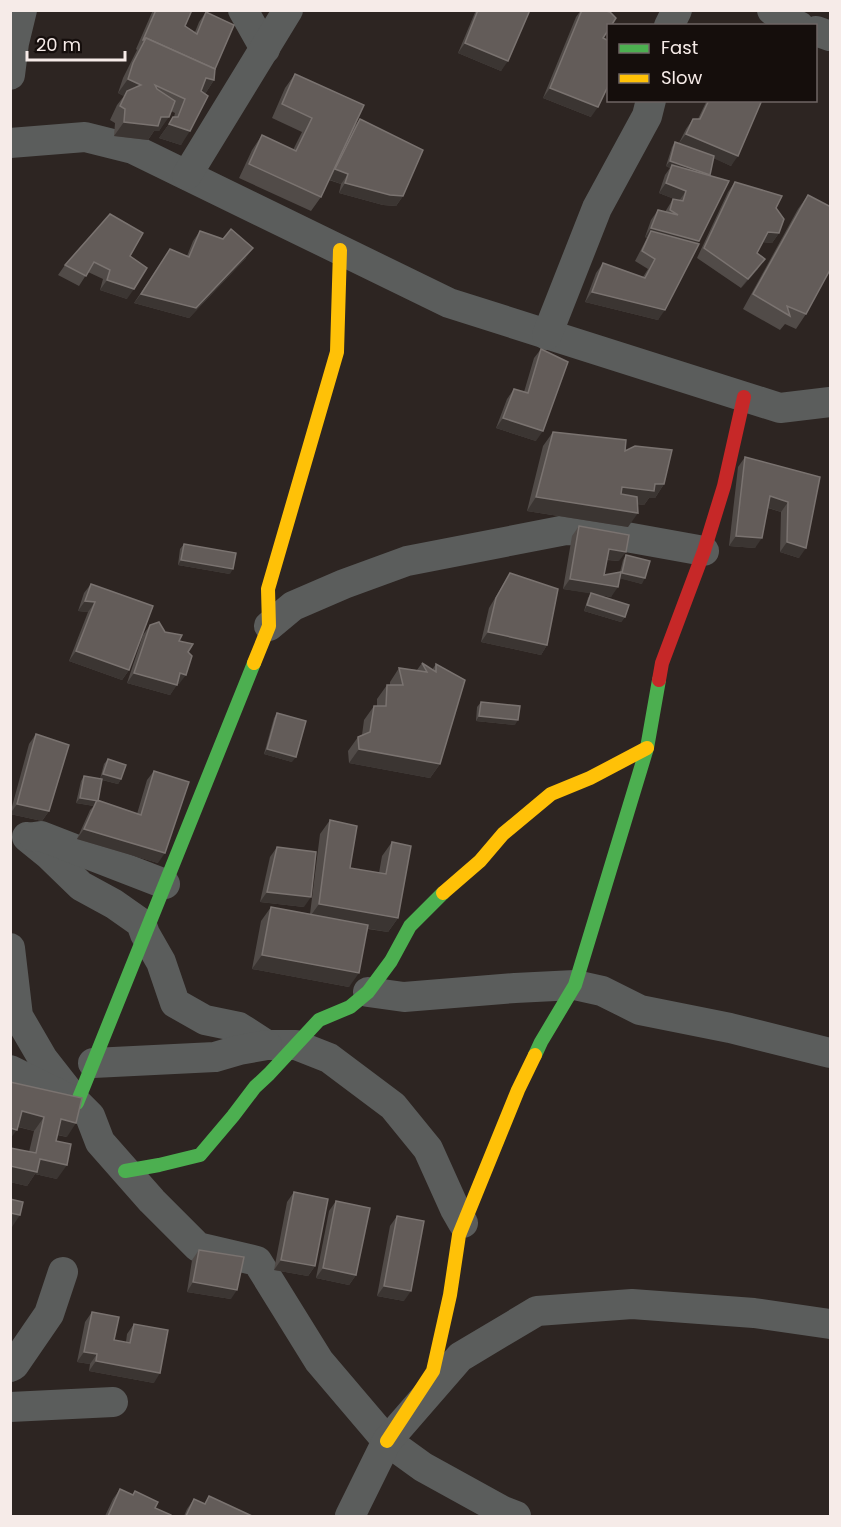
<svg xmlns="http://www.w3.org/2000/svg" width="841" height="1527" viewBox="0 0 841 1527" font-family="Poppins,sans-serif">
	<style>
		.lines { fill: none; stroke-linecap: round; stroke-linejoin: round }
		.street { stroke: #5b5d5c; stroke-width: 30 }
		.fast { stroke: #4caf50; stroke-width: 14 }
		.slow { stroke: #ffc107; stroke-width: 14 }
		.jam { stroke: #c62828; stroke-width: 14 }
		.wall { fill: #514b48 }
		.shaded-wall { fill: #3b3532 }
		.building { fill: #635c59; stroke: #7a7370; stroke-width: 1.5 }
	</style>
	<rect width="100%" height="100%" fill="#2d2522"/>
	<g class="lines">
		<g class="street">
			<polyline points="243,10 265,49"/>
			<polyline points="772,10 790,23 799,26"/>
			<polyline points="669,26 677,10"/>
			<polyline points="816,31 830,36"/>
			<polyline points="10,75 14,43 22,10"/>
			<polyline points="10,143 85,137 133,149 449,303 780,408 830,402"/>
			<polyline points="187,175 288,10"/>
			<polyline points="547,335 597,208 647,116 651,100"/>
			<polyline points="269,626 293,606 344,584 407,561 566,530 593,531 704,551"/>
			<polyline points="27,837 48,854 81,886 114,904 141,923 145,934 161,962 175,1003 205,1020 239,1027 267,1045 296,1045 329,1058 393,1106 428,1149 455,1209 463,1223"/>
			<polyline points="34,837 41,836 165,884"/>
			<polyline points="10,948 18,1016 43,1059 72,1096"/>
			<polyline points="368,992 404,997 515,988 575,985 602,991 640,1010 730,1028 830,1053"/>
			<polyline points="93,1063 215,1057 239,1050 267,1045"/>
			<polyline points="10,1070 77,1103 90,1116 100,1142 152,1201 198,1247 257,1261 319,1361 387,1441 423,1467 501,1510 516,1516"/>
			<polyline points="10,1367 14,1365 49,1314 63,1272"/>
			<polyline points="10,1407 113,1402"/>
			<polyline points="350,1516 387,1441 460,1357 537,1311 632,1304 754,1313 830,1324"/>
		</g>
		<g class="fast">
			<polyline points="535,1055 541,1042 575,985 647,748 659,680"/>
			<polyline points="77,1103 254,663"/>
			<polyline points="125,1171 159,1165 200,1155 233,1116 255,1087 269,1074 319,1020 350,1007 368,992 391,961 410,926 443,893"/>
		</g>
		<g class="slow">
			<polyline points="254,663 269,626 268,589 337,352 340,250"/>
			<polyline points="443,893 480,861 503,834 551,794 590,778 647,748"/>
			<polyline points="387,1441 433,1371 450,1295 459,1235 518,1090 535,1055"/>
		</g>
		<polyline class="jam" points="659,680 662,663 704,551 724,486 744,397"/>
	</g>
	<g class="wall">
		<polygon points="153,10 192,10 185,26 195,32 199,22 206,12 215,69 214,80 205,94 181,145 159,138 174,117 175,113 171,111 159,131 154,131 148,140 114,136 115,123 110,120 117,105 124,96 118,93 123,78 137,50 136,49"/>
		<polygon points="476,10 530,10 501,71 458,53"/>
		<polygon points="581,10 602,10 603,38 591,117 543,98 576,17"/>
		<polygon points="295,74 353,128 360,119 403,196 396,206 383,205 339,193 341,184 329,180 321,197 311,211 239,178 252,150 262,135 293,150 302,132 272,118 285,88"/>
		<polygon points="707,100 762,100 731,166 714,158 709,176 699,241 658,320 585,302 596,273 603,263 643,277 648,269 635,261 647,238 645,237 651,220 658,210 665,212 673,199 677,200 659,193 665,175 670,168 666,166 672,147 675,142 679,143 686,129 693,119 698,119"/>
		<polygon points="735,182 776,208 779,233 772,243 762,242 757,253 758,269 741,288 697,258 728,192"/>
		<polygon points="808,195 806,314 796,329 785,324 780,330 743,309 798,209"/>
		<polygon points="200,231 246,258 189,318 134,303 170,249 187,256 193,241"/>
		<polygon points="130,256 127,299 100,290 103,279 88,272 79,286 58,275 65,265"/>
		<polygon points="541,349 536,441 496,428 507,399 514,389 524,392 534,358"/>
		<polygon points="553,432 625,451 664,484 655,498 649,498 644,505 637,504 628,527 527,511 543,446"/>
		<polygon points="745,457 820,477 799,558 780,552 781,512 768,508 755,548 729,546 738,467"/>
		<polygon points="579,526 619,561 607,560 604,575 620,572 623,560 626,555 642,584 620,578 611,597 595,594 625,617 621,622 584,611 588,598 591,593 563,589 572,536"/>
		<polygon points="184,544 230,574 178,565 180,549"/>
		<polygon points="510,573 547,645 541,655 481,642 489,608"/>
		<polygon points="91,584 129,670 122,680 69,661 88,612 78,611 84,593"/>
		<polygon points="150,625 165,632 188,652 179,684 177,684 170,695 127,683 143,635"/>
		<polygon points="422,663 432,670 436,664 440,764 430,778 349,763 348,751 358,737 362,735 364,720 374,706 377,706 377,699 387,685 390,685 390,682 399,668 417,670"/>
		<polygon points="481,702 515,725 476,721 477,707"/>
		<polygon points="277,713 292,762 264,754 274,718"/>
		<polygon points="36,734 49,811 42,821 10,814 29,744"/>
		<polygon points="108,759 121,779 118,784 102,780 98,800 137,814 147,780 154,771 158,863 77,839 90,810 94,806 76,803 81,781 84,776 100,779 104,764"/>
		<polygon points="330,820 350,868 379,873 382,856 392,842 398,918 388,932 368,929 349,987 252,969 261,921 271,907 310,914 320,834"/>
		<polygon points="277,847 304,907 260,902 270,857"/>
		<polygon points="10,1082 67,1137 57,1135 56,1141 57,1179 35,1174 27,1186 10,1182 10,1148 29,1152 34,1131 18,1127"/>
		<polygon points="294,1192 315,1266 308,1276 274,1270 287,1202"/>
		<polygon points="336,1201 356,1275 349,1285 316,1278 329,1211"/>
		<polygon points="397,1216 404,1301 377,1296 390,1226"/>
		<polygon points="199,1250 231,1299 187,1292 192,1260"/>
		<polygon points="92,1312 114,1340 126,1342 127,1334 134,1324 154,1383 89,1371 90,1364 77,1362 85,1322"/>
		<polygon points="120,1489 132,1495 135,1491 155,1508 171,1516 105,1516 113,1499"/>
		<polygon points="209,1496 252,1516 184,1516 187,1509 194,1499 204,1504"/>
	</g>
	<g class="shaded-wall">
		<polygon points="465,43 508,61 501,71 458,53"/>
		<polygon points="206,78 214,80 205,94 196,92"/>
		<polygon points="128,79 141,85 127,91 124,96 118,93"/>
		<polygon points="550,88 598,107 591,117 543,98"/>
		<polygon points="161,117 169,117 159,131 154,131 148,140 114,136 124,122"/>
		<polygon points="169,124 190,131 181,145 159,138"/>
		<polygon points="686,134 738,156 731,166 679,143"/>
		<polygon points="670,161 710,175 671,168 672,165 670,168 666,166"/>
		<polygon points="335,169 348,174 341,184 328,179"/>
		<polygon points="345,183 403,196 396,206 383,205 339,193"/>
		<polygon points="666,183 686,191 679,201 659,193"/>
		<polygon points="651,228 699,241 692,250 651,231 647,238 645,237"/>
		<polygon points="768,232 779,233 772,243 761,242"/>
		<polygon points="253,248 246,258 189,318 134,303 141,294"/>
		<polygon points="765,259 758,269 741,288 748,279"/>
		<polygon points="107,280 134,289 127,299 100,290"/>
		<polygon points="592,292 665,310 658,320 585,302"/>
		<polygon points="503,418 543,431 536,441 496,428"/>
		<polygon points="655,484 664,484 655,498 649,498 644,505 613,501 622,487"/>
		<polygon points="770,496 788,502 781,512 763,506"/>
		<polygon points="536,497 638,513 628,527 527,511"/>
		<polygon points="736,536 762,538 755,548 729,546"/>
		<polygon points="787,542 806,548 799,558 780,552"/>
		<polygon points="609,549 626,552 619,561 602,559"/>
		<polygon points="181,560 233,569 230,574 178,565"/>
		<polygon points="622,573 645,578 642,584 618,578"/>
		<polygon points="570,579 618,587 611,597 563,589"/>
		<polygon points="85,601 95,602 88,612 78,611"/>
		<polygon points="587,605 625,617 621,622 584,611"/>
		<polygon points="488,632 547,645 541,655 481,642"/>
		<polygon points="76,651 129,670 122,680 69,661"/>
		<polygon points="134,673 177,685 170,695 127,683"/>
		<polygon points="180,673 186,675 179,684 173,683"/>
		<polygon points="479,716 518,720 515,725 476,721"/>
		<polygon points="267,749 296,757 292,762 264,754"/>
		<polygon points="359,749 440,764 430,778 349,763"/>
		<polygon points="103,774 121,779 118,784 99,779"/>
		<polygon points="80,798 97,801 94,806 76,803"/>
		<polygon points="17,804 49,811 42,821 10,814"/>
		<polygon points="84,829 165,853 158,863 77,839"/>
		<polygon points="267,892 311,897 304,907 260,902"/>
		<polygon points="319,904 398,918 388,932 309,918"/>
		<polygon points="262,955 359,973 349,987 252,969"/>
		<polygon points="22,1111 44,1117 34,1131 12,1125"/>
		<polygon points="61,1119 76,1123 67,1137 51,1133"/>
		<polygon points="10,1128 17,1130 10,1139"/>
		<polygon points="40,1159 67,1165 57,1179 35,1174 27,1186 10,1182 10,1166"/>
		<polygon points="10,1213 20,1215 10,1230"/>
		<polygon points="281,1260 315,1266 308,1276 274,1270"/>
		<polygon points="323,1268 356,1275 349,1285 316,1278"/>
		<polygon points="193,1282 237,1290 231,1299 187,1292"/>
		<polygon points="384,1286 411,1291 404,1301 377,1296"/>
		<polygon points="84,1352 97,1354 90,1364 77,1362"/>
		<polygon points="96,1361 160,1373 154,1383 89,1371"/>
	</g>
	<g class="building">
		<polygon points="156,10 192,10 185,26 197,34 206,12 234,25 215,69 146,38 144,40 143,40"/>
		<polygon points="478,10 530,10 508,61 465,43"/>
		<polygon points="582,10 602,10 610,12 616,18 611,26 609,26 609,29 603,38 609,41 609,84 598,107 550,88"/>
		<polygon points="146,38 215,69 214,80 206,78 201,91 208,96 190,131 169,124 173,117 178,117 185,99 155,85 157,89 175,101 169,117 161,117 158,126 124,122 125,109 120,106 127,91 141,85 128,79 133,63"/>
		<polygon points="295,74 364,105 321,197 249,164 262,135 296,151 312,118 282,104"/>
		<polygon points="709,100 762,100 738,156 686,134 693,119 700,119"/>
		<polygon points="360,119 423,150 403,196 390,195 345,183 348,174 335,169"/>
		<polygon points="675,142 714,156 710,175 670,161"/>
		<polygon points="672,165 729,181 699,241 651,228 658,210 678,215 670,210 673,199 683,201 686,191 666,183"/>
		<polygon points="735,182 782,196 776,208 784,219 779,233 768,232 757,253 765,259 748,279 704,248"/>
		<polygon points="808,195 831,207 831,268 806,314 787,306 790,316 753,294"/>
		<polygon points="110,214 143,233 130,256 147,268 134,289 107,280 110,270 94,262 86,276 65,265"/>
		<polygon points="231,229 253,248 196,308 141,294 170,249 189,257 200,231 223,239"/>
		<polygon points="651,231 699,244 665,310 592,292 603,263 645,278 655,259 642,251"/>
		<polygon points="541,349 568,362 543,431 503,418 514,389 528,393"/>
		<polygon points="553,432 626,440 625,451 635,446 672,450 664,484 655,484 654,491 622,487 621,494 637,497 638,513 536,497"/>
		<polygon points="745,457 820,477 806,548 787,542 788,502 770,496 762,538 736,536"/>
		<polygon points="579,526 629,535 626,552 609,549 604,575 621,572 618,587 570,579"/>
		<polygon points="184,544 236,553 233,569 181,560"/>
		<polygon points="626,555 650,561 645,578 622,573"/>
		<polygon points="510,573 558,589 547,645 488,632 496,598"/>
		<polygon points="91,584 153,606 129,670 76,651 95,602 85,601"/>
		<polygon points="591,593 629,605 625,617 587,605"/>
		<polygon points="159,622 165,632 182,635 179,641 193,644 188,652 192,656 186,675 180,673 177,685 134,673 150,625"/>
		<polygon points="422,663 436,672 436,664 465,680 440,764 359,749 358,737 370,732 374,706 386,706 387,685 403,685 399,668 427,672"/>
		<polygon points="481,702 520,706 518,720 479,716"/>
		<polygon points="277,713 306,721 296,757 267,749"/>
		<polygon points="36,734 69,745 49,811 17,804"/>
		<polygon points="108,759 126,765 121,779 103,774"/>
		<polygon points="154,771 189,782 165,853 84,829 97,800 141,815"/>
		<polygon points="84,776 102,779 98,801 80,798"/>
		<polygon points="330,820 357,826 350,868 386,874 392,842 411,846 398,918 319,904"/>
		<polygon points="277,847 316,852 311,897 267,892"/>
		<polygon points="271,907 368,925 359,973 262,955"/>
		<polygon points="10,1082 82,1098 76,1123 61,1119 56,1141 71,1144 67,1165 40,1159 37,1172 10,1166 10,1148 36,1153 44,1117 22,1111 17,1130 10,1128"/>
		<polygon points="294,1192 328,1199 315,1266 281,1260"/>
		<polygon points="10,1199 23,1202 20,1215 10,1213"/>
		<polygon points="336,1201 370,1208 356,1275 323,1268"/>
		<polygon points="397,1216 424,1221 411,1291 384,1286"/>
		<polygon points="199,1250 244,1257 237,1290 193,1282"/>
		<polygon points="92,1312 119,1317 114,1340 130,1343 134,1324 168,1330 160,1373 96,1361 97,1354 84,1352"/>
		<polygon points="120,1489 133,1495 135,1491 158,1502 155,1508 171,1515 171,1516 108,1516"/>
		<polygon points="209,1496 252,1516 186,1516 194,1499 205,1504"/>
	</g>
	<rect width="841" height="1527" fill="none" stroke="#f6ebe8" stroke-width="24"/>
	<rect x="607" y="24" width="210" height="78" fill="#150e0c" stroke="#6f6664" stroke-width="1.5"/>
	<rect x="619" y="44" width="30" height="9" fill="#4caf50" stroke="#6f6664" stroke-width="1.5"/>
	<text x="661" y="54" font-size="18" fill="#f6ebe8">Fast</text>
	<rect x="619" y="74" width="30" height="9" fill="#ffc107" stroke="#6f6664" stroke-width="1.5"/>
	<text x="661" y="84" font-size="18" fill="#f6ebe8">Slow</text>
	<path d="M27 51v9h98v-9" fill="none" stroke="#f6ebe8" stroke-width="3"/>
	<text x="36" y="51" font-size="18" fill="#f6ebe8" stroke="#150e0c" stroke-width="4.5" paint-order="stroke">20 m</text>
</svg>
